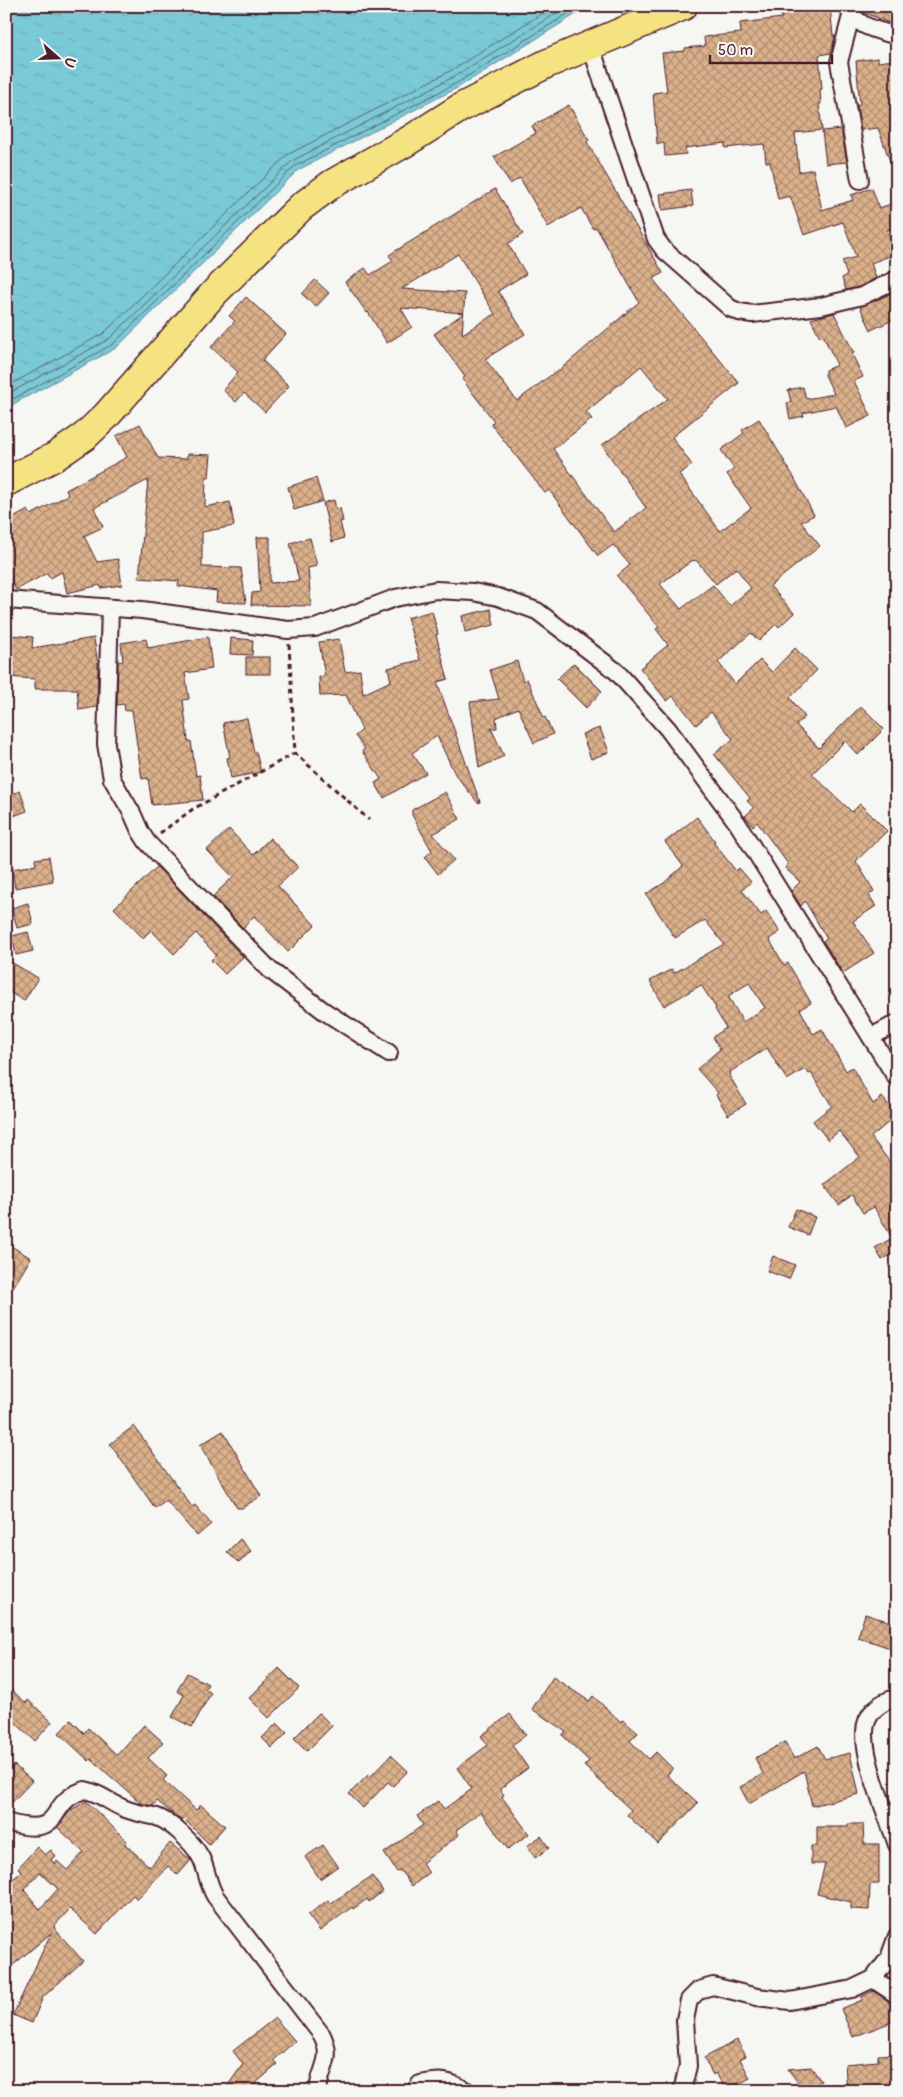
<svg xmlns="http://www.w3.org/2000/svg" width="903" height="2097" viewBox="0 0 903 2097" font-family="Pangolin,sans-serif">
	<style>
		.water { fill: url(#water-ripples); stroke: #678592 }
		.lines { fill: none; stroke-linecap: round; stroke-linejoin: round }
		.shore { stroke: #5d636f; stroke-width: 1 }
		.building { fill: url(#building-cross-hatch); stroke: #4a1f2b; fill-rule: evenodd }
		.street-casing { stroke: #4a1f2b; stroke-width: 20 }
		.highway-casing { stroke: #4a1f2b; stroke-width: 31 }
		.path { stroke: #4a1f2b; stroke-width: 3; stroke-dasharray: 5 4; stroke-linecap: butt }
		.street { stroke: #f6f6f2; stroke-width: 16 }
		.highway { stroke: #f5e382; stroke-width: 28 }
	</style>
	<defs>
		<pattern id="water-ripples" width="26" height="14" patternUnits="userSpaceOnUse" patternTransform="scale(1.25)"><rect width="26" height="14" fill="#7ac9d6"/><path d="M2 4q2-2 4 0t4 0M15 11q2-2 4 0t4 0" fill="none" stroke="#6bacb8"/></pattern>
		<pattern id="building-cross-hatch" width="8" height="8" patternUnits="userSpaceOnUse" patternTransform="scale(1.25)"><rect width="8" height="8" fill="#dab18b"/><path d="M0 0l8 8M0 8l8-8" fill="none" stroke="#b38f72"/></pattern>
	</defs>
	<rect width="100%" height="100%" fill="#f6f6f2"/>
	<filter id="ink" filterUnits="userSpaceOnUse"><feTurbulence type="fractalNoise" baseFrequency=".02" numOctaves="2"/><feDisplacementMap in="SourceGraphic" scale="10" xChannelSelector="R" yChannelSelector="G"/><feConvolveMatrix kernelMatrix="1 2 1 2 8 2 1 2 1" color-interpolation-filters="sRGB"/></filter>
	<g filter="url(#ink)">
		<polygon class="water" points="6,6 589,6 459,87 298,170 116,348 6,408"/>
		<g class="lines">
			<g class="shore">
				<polyline points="6,387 104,333 287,155 450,71 554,6"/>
				<polyline points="6,395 109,339 292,161 453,77 568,6"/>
				<polyline points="6,403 113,344 295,166 457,83 580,6"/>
			</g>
		</g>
		<g class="building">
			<polygon points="778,6 830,6 833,36 835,36 831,53 819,55 822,89 820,90 821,104 819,104 822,130 795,133 799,172 813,169 822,210 853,200 851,195 872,188 879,208 897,202 897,227 887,230 895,254 871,263 876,278 859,287 846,290 842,278 847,275 842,261 856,257 843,222 804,235 790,196 778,199 770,162 766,162 764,144 725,148 725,143 685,148 686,154 665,156 664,143 657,144 653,93 667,91 662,53 685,51 685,48 705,46 704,37 741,33 740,23 782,18"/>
			<polygon points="859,6 897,6 897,26 863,12"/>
			<polygon points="878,58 878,62 894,60 897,80 897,175 895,175 878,128 861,130 857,105 860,105 856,61"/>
			<path d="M569,105L589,140L587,142L663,273L653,279L739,383L672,437L692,465L679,474L720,531L751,508L727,474L734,469L721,450L744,433L742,430L759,419L792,474L814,515L801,522L820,546L770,586L794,613L779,627L776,624L759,641L751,633L718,662L735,684L760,660L772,672L795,648L817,670L790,698L805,717L796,725L819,748L861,706L884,729L858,755L845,741L812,774L852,812L860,804L887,831L856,861L874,891L869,895L876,906L853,921L874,953L843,973L823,941L827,939L805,901L801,906L791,891L800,882L785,868L788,864L757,822L753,826L745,816L754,808L747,801L750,798L714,754L733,739L711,712L696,725L673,696L667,701L640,668L668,645L656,629L659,627L617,576L630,565L613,545L598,556L549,490L545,493L491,424L494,421L462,379L465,377L434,334L464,313L401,308L412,327L387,343L368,312L367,313L345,282L365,268L370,275L393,261L389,255L495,189L523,234L508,244L526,274L498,291L525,334L485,359L517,401L555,372L556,373L639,302L596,227L593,229L581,208L548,227L520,178L510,184L494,157L536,133L532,126ZM458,254L495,314L462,334L465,293L402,289ZM641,366L668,399L602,445L646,508L614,532L553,449L592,419L586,412ZM693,560L694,561L696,560L716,584L736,568L751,588L730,606L713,585L681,609L660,584Z"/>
			<polygon points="841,129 847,162 826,164 822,131"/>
			<polygon points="691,190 693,206 662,210 660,194"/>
			<polygon points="315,280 329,293 316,307 302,294"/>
			<polygon points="897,291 897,318 871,330 860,307"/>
			<polygon points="246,297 286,334 262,360 289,386 265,412 244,393 236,402 223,390 238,372 211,347 235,321 229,316"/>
			<polygon points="834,313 854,353 852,354 863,377 854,381 871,416 846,428 836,406 803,413 804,416 790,419 787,403 791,402 788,390 803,387 806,399 834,394 825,375 825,370 837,365 823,335 820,337 811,319"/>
			<polygon points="140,424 158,458 187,459 187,454 211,455 209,477 206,477 205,507 230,502 234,526 202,532 202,567 241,568 246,603 216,602 217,591 178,586 179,581 139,578 148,480 94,508 103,527 84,536 97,562 118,559 122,585 101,588 100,585 67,593 62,572 50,578 47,573 16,590 6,572 6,522 28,510 31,515 68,495 66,490 127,457 116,436"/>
			<polygon points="316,478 323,501 294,510 288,487"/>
			<polygon points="334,500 336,509 340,508 343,521 340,522 344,538 332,542 323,503"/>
			<polygon points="257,537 270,537 270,583 299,581 290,543 310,538 317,566 308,568 311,606 251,605 252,593 260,592"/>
			<polygon points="491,609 494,625 465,632 462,616"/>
			<polygon points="432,611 438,634 436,635 448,679 437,682 480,802 478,803 455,774 437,736 412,753 426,773 384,798 375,783 381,779 362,751 365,749 355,736 362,730 346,695 320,696 319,677 325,676 319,642 339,639 345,672 360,670 363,694 391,681 388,668 420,660 407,618"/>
			<polygon points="10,635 33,637 32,648 94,638 98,665 97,707 79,710 77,689 35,689 35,679 7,677"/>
			<polygon points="208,637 212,669 185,673 189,699 183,700 188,741 191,741 196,776 200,775 203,800 152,805 148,778 142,779 132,710 125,711 124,704 117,705 118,662 123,661 121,643 146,639 148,648"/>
			<polygon points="231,638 253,640 252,655 230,654"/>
			<rect x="246" y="657" width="24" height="17"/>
			<polygon points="517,661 523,681 527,679 544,718 545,717 553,734 534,743 518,708 496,718 497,728 491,728 504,756 479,768 470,702 499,699 490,670"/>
			<polygon points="574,663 602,691 586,708 557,679"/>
			<polygon points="247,718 254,752 256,752 261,772 231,778 227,758 230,757 223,723"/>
			<polygon points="600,728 609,752 591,759 582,734"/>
			<polygon points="20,791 27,811 11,817 6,804 6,796"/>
			<polygon points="445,792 460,819 433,834 454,860 438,874 425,857 432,851 412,815 412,810"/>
			<path d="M697,817L715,841L713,842L736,871L739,868L751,882L742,890L761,915L766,911L780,932L769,939L784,965L788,963L811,1003L800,1009L813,1034L822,1029L846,1071L852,1067L873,1104L882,1097L897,1115L871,1137L889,1161L897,1156V1251L882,1260L875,1248L892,1238L874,1207L863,1213L852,1195L839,1205L824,1185L860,1157L839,1131L828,1140L813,1121L832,1106L811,1073L809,1074L805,1069L787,1080L767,1048L730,1072L731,1073L729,1075L746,1104L728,1115L716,1095L718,1093L697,1069L720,1049L713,1037L726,1028L715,1009L716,1008L701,985L664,1006L650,981L672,969L674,973L724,944L705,920L675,938L646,894L664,883L683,866L665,842ZM749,983L765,1008L743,1022L728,996Z"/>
			<polygon points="229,829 253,855 270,838 298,867 278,886 315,925 288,952 254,916 243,928 213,896 233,877 207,850"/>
			<polygon points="49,857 53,881 15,888 12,869 36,865 35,859"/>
			<polygon points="157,867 243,957 225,974 211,960 216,955 196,933 174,954 151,930 143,938 114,908"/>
			<polygon points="28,903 33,924 17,928 12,908"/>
			<polygon points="28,932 33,951 16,955 12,936"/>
			<polygon points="6,959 38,978 24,1001 6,990"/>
			<polygon points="796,1209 815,1217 808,1235 788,1227"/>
			<polygon points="6,1243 31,1258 6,1299"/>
			<polygon points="773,1256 795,1265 789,1279 767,1271"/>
			<polygon points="134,1426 192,1507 195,1505 211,1524 197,1536 166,1500 155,1508 110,1444"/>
			<polygon points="223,1431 261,1496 242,1508 237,1508 200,1445"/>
			<polygon points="240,1539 251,1551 239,1563 227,1552"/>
			<polygon points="865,1614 897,1624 890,1648 858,1637"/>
			<polygon points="279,1668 299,1688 269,1718 249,1698"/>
			<polygon points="187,1673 208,1684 205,1689 211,1693 192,1727 172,1717 184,1695 177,1691"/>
			<polygon points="553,1677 589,1701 593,1696 621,1722 623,1720 638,1733 630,1741 649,1759 656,1752 673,1769 667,1775 698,1803 658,1844 627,1815 631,1810 584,1766 589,1761 562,1735 566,1732 532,1709"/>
			<polygon points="6,1685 26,1703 28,1700 52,1722 35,1741 6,1714"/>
			<polygon points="319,1713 332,1726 307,1751 294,1738"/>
			<polygon points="510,1714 526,1735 512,1745 528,1768 500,1789 504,1795 502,1797 529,1834 508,1849 481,1812 456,1830 459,1835 422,1863 429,1873 412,1886 400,1870 397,1872 384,1853 423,1825 417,1816 438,1801 444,1809 472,1789 457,1768 488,1745 481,1736"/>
			<polygon points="71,1720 84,1733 88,1728 117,1755 144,1725 163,1742 148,1758 167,1776 163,1780 196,1810 201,1805 225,1826 209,1844 184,1819 182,1821 157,1801 153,1806 142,1804 91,1759 89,1761 59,1733"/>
			<polygon points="277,1723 287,1733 272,1748 262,1738"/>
			<polygon points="785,1742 794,1759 818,1746 825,1759 850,1753 859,1794 812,1806 804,1771 749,1804 740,1787 763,1774 755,1758"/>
			<polygon points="391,1755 408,1771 393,1786 388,1782 363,1808 349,1794 369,1774 371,1776"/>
			<polygon points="14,1765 32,1781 6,1809 6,1774"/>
			<path d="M86,1801L127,1841L125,1844L150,1867L170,1843L191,1860L178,1875L168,1866L137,1899L133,1895L97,1934L70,1909L54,1926L55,1929L83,1961L43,1997L32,2023L13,2015L51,1933L6,1971V1884L22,1872L18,1868L37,1847L45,1855L51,1850L56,1856L51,1860L55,1864L57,1861L67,1870L84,1852L57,1827L71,1810ZM40,1872L58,1889L40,1909L24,1890Z"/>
			<polygon points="848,1824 863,1824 864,1844 879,1844 879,1884 870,1884 869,1910 851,1909 851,1902 817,1894 825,1864 811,1864 811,1846 817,1846 817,1827 848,1827"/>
			<polygon points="541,1836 549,1848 535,1858 527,1846"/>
			<polygon points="323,1845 338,1866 320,1879 305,1857"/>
			<polygon points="372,1876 383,1891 369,1902 367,1899 353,1909 352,1907 320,1931 308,1915 328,1900 331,1903"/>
			<polygon points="873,1991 888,2001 890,2005 897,2005 897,2020 853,2037 841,2009 862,2000 861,1997"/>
			<polygon points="275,2018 295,2041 274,2060 278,2064 256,2083 266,2091 224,2091 243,2064 233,2051"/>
			<polygon points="737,2040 746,2056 740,2059 750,2078 726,2091 716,2073 713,2075 704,2058"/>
			<polygon points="897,2054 897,2084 865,2087 866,2091 847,2091 845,2064 878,2061 878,2055"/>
			<polygon points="811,2067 821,2081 809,2091 804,2091 788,2069"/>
		</g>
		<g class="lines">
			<defs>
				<g id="street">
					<path d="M848,7C855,27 878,30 897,36"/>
					<polyline points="851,16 839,62 860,180"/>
					<polyline points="590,44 656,239 664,250 730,308 739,312 752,314 821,306 862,296 897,279"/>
					<polyline points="6,600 142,610 288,630 315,628 395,598 436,590 473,592 498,597 537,611 617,672 668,729 738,824 897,1079"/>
					<polyline points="110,608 106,744 112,779 132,813 140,831 147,842 182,879 270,970 324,1011 389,1053"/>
					<polyline points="871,1037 897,1023"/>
					<path d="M897,1698C880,1701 865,1714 865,1732C864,1764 887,1814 897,1845"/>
					<path d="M6,1822C69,1840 43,1802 85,1790C100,1793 109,1802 123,1808C134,1813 146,1814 157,1817C171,1822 193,1843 200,1856C207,1868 207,1883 215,1896L322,2035C334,2060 320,2067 318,2091"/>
					<polyline points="873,1979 897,1995"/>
					<path d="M415,2091L420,2084C440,2080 449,2080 467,2091"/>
					<polyline points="682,2091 688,2066 685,2020 689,2000 699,1990 713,1986 757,1997 790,2001 852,1989 873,1979 889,1958 897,1936"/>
				</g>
				<polyline id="highway" points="6,482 56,456 85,436 106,416 215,292 301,207 332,184 408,141 460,108 546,64 683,6"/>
			</defs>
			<use href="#street" class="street-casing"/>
			<use href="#highway" class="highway-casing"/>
			<g class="path">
				<polyline points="289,644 295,753 369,820"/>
				<polyline points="160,833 193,809 295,753"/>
			</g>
			<use href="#street" class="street"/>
			<use href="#highway" class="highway"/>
		</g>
	</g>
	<rect width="903" height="2097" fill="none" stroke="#f6f6f2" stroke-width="25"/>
	<rect x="12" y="12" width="878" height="2072" fill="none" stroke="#4a1f2b" stroke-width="2" filter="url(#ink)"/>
	<g transform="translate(58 58) rotate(110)" stroke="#f6f6f2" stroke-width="4" paint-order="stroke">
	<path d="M0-4L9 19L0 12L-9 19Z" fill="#4a1f2b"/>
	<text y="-8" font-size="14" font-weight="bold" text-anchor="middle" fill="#4a1f2b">U</text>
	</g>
	<path d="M710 55v8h122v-8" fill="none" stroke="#4a1f2b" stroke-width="2.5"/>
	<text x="718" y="55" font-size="15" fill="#4a1f2b" stroke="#f6f6f2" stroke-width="4" paint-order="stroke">50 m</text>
</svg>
